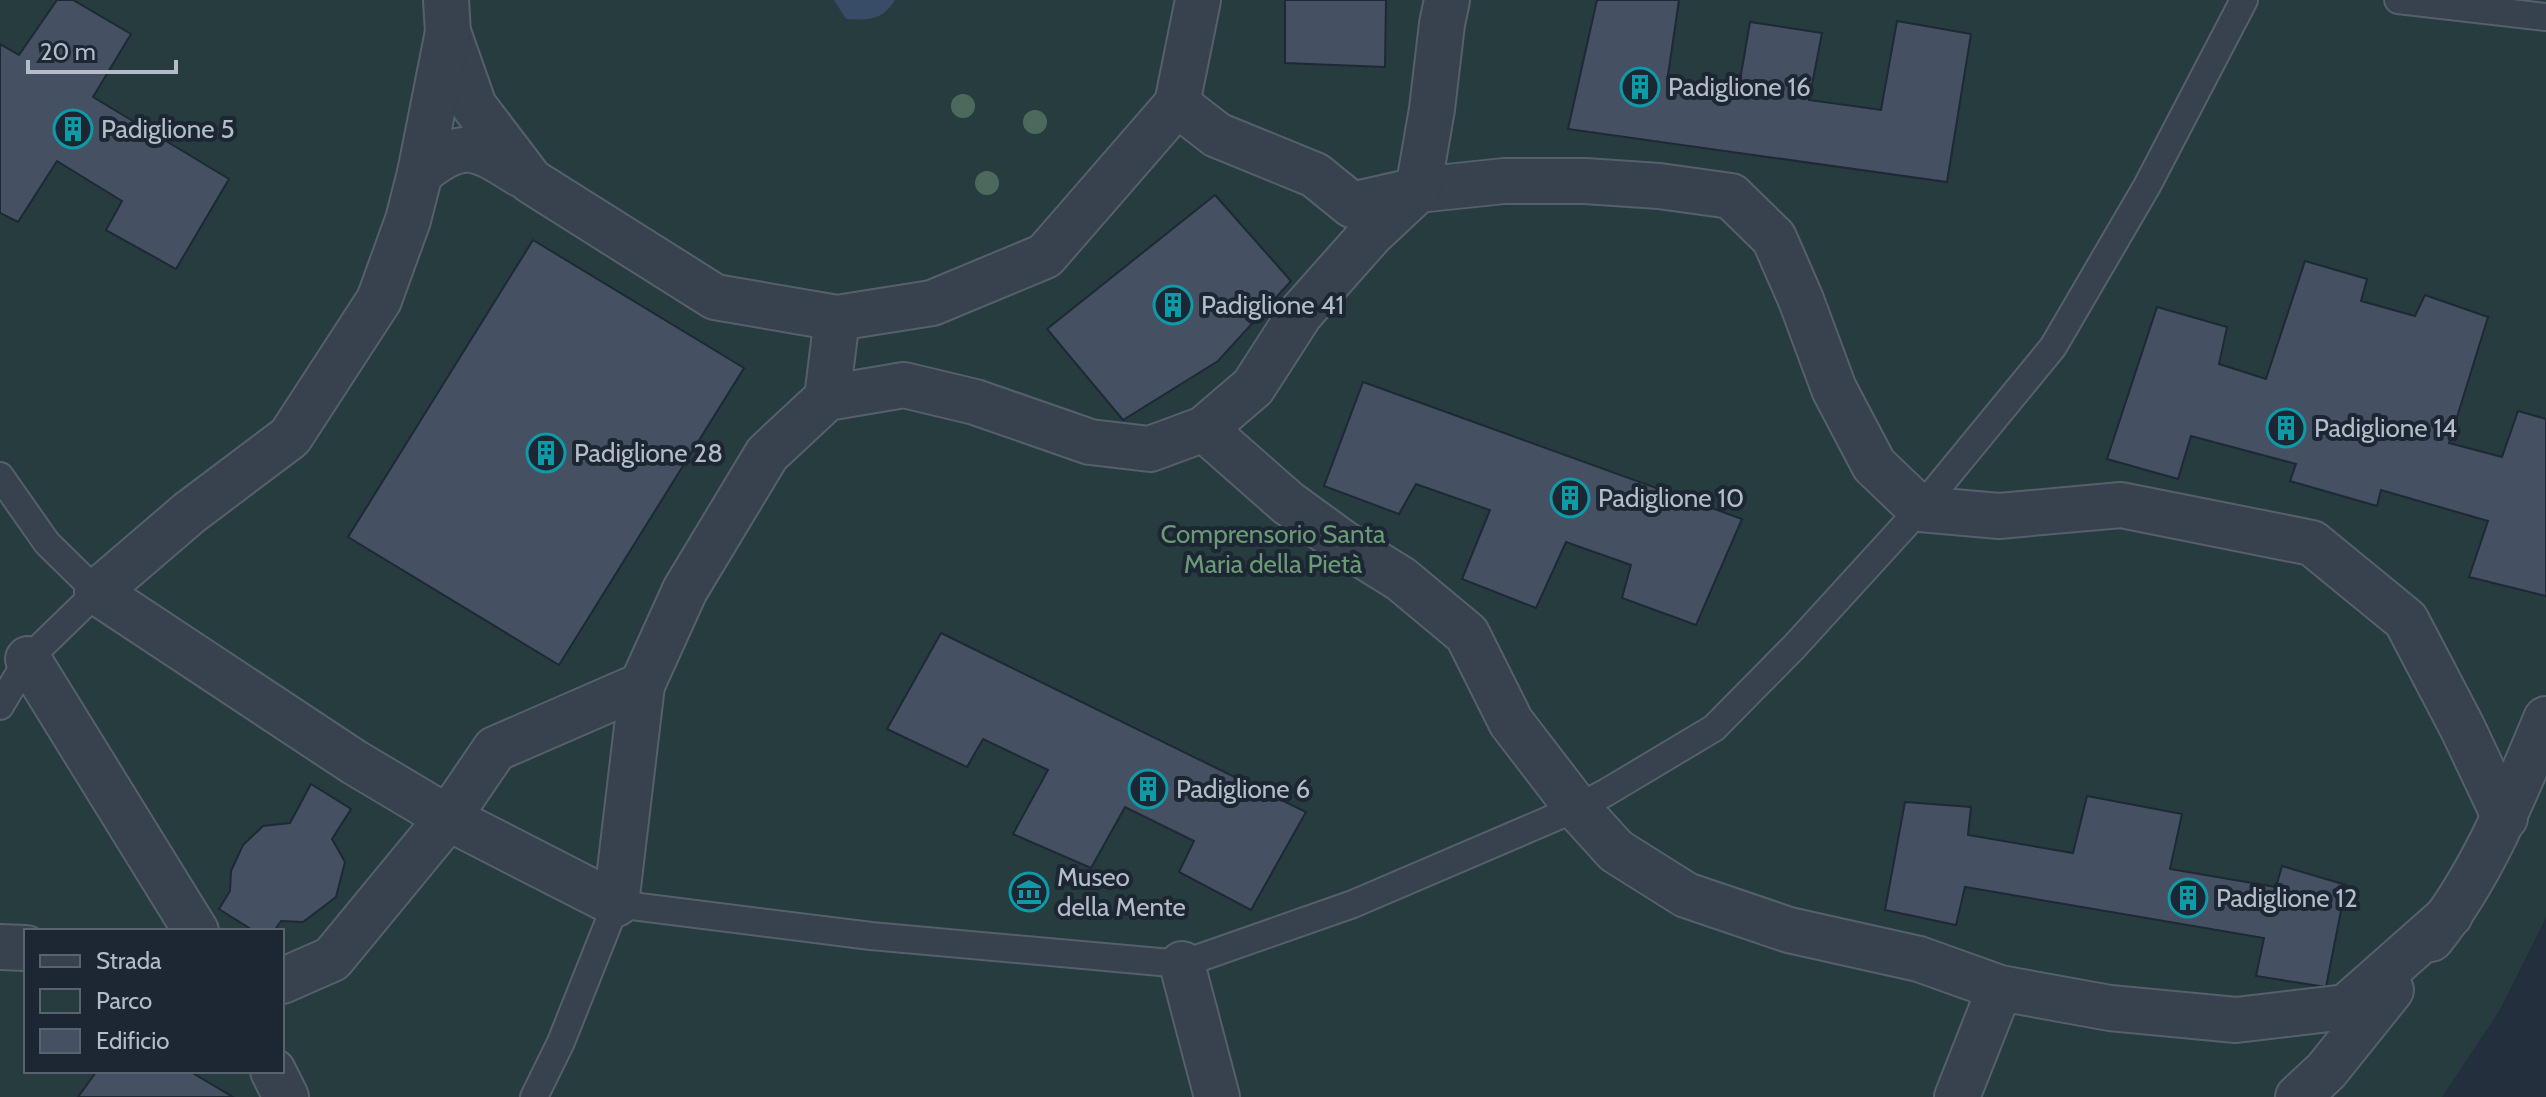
<svg xmlns="http://www.w3.org/2000/svg" width="2546" height="1097" viewBox="0 0 2546 1097" font-family="Cabin,sans-serif">
	<style>
		.green { fill: #263c3f; fill-rule: evenodd }
		.water { fill: #394c67 }
		.building { fill: #455162; stroke: #1f2835; stroke-width: 2 }
		.lines { fill: none; stroke-linecap: round; stroke-linejoin: round }
		.lane-casing { stroke: #565f6c; stroke-width: 30 }
		.street-casing { stroke: #565f6c; stroke-width: 48 }
		.lane { stroke: #38414e; stroke-width: 26 }
		.street { stroke: #38414e; stroke-width: 44 }
		.tree { fill: #4b6a5d }
		.labels { text-anchor: middle; stroke-width: 8; stroke-linejoin: round; paint-order: stroke }
		.poi-label { font-size: 26px; fill: #b4bcc9; stroke: #1d2633; text-anchor: start }
		.park-label { font-size: 26px; fill: #6b9a76; stroke: #1d2633 }
	</style>
	<rect width="100%" height="100%" fill="#242f3e"/>
	<path class="green" d="M0,0H2546V917L2499,1011L2442,1097H0ZM26,931H282V1071H26Z"/>
	<path class="water" d="M834,0H895C882,21 868,20 846,19Z"/>
	<g class="building">
		<polygon points="57,0 73,0 131,34 93,97 229,179 176,269 106,230 122,201 57,161 18,222 0,213 0,44 19,55"/>
		<polygon points="1285,0 1386,0 1385,67 1285,63"/>
		<polygon points="1597,0 1679,0 1667,82 1738,92 1750,22 1822,33 1809,100 1881,110 1897,21 1971,34 1947,182 1568,129"/>
		<polygon points="1215,195 1291,281 1218,361 1123,420 1047,329"/>
		<polygon points="533,240 744,368 559,665 348,537"/>
		<polygon points="2305,261 2367,279 2361,301 2415,316 2425,295 2488,317 2449,443 2502,457 2518,411 2546,419 2546,596 2469,577 2488,521 2381,490 2377,506 2290,481 2296,464 2191,436 2178,479 2107,459 2157,307 2227,327 2219,364 2266,379"/>
		<polygon points="1363,382 1742,519 1696,625 1622,598 1631,565 1566,542 1536,608 1462,579 1490,510 1416,484 1399,514 1324,486"/>
		<polygon points="941,633 1306,812 1251,910 1179,872 1194,841 1125,807 1091,868 1013,834 1048,770 983,739 967,767 887,729"/>
		<polygon points="311,784 351,809 332,839 345,862 336,897 303,922 281,921 274,931 254,931 219,909 230,891 231,871 243,845 263,826 290,823"/>
		<polygon points="2087,796 2182,814 2170,869 2276,887 2282,866 2346,885 2326,987 2256,976 2264,938 1965,887 1956,925 1885,910 1905,802 1971,807 1968,835 2073,853"/>
		<polygon points="97,1071 189,1071 233,1097 78,1097"/>
	</g>
	<g class="lines">
		<defs>
			<g id="lane">
				<polyline points="2398,0 2546,17"/>
				<polyline points="0,476 47,543 97,592 28,659 0,706"/>
				<polyline points="534,1097 561,1042 616,904 871,936 1182,964 1353,904 1577,808 1607,792 1714,728 1794,647 1920,509 2053,347 2147,186 2244,0"/>
			</g>
			<g id="street">
				<polyline points="446,0 448,32 474,106 531,181 715,297 837,318 932,303 1045,256 1177,104 1198,0"/>
				<polyline points="448,32 420,173 408,220 379,300 290,437 189,513 97,592 354,762 448,818 616,904 642,685"/>
				<polyline points="1177,104 1217,135 1315,175 1352,205 1418,190 1504,181 1585,181 1659,186 1731,196 1774,238 1801,300 1834,389 1874,465 1920,509 1999,516 2121,505 2312,543 2406,620 2462,727 2505,818"/>
				<path d="M420,173C464,137 477,147 520,174"/>
				<polyline points="827,398 837,318"/>
				<polyline points="1204,429 1288,503 1343,543 1401,579 1467,634 1511,722 1577,808 1616,851 1686,895 1789,930 1919,959 2000,988 2110,1008 2236,1020 2346,1007 2450,915"/>
				<polyline points="28,659 196,931"/>
				<path d="M2431,939C2483,874 2514,795 2546,719"/>
				<polyline points="0,947 26,948"/>
				<polyline points="1182,964 1217,1097"/>
				<polyline points="282,981 332,959 448,818 495,749 642,685 685,590 767,454 827,398 904,385 975,402 1090,442 1150,449 1204,429 1253,387 1300,314 1371,234 1418,190 1432,109 1442,24 1447,0"/>
				<polyline points="273,1071 286,1097"/>
				<polyline points="1957,1097 2000,988"/>
				<polyline points="2298,1097 2326,1071 2391,990"/>
			</g>
		</defs>
		<use href="#lane" class="lane-casing"/>
		<use href="#street" class="street-casing"/>
		<use href="#lane" class="lane"/>
		<use href="#street" class="street"/>
	</g>
	<g class="tree">
		<circle cx="963" cy="106" r="12"/>
		<circle cx="1035" cy="122" r="12"/>
		<circle cx="987" cy="183" r="12"/>
	</g>
	<defs>
		<symbol id="building-ring" viewBox="-11 -11 22 22"><circle r="9.5" fill="#1d2633" stroke="#0f9aa8" stroke-width="1.5"/><path d="M-4-6H4V6H1V3H-1V6H-4ZM-2.5-4.3h1.7v1.8h-1.7ZM.8-4.3h1.7v1.8H.8ZM-2.5-1h1.7V.8h-1.7ZM.8-1h1.7V.8H.8Z" fill="#0f9aa8"/></symbol>
		<symbol id="museum-ring" viewBox="-11 -11 22 22"><circle r="9.5" fill="#1d2633" stroke="#0f9aa8" stroke-width="1.5"/><path d="M0-6L6-3V-2H-6V-3ZM-5-1h2V3h-2ZM-1-1h2V3h-2ZM3-1h2V3H3ZM-6 4H6V6H-6Z" fill="#0f9aa8"/></symbol>
	</defs>
	<g fill-rule="evenodd">
		<use href="#building-ring" x="1618" y="65" width="44" height="44"/>
		<use href="#building-ring" x="51" y="107" width="44" height="44"/>
		<use href="#building-ring" x="1151" y="283" width="44" height="44"/>
		<use href="#building-ring" x="2264" y="406" width="44" height="44"/>
		<use href="#building-ring" x="524" y="431" width="44" height="44"/>
		<use href="#building-ring" x="1548" y="476" width="44" height="44"/>
		<use href="#building-ring" x="1126" y="767" width="44" height="44"/>
		<use href="#museum-ring" x="1007" y="870" width="44" height="44"/>
		<use href="#building-ring" x="2166" y="876" width="44" height="44"/>
	</g>
	<g class="labels">
		<g class="poi-label">
			<text x="1668" y="96">Padiglione 16</text>
			<text x="101" y="138">Padiglione 5</text>
			<text x="1201" y="314">Padiglione 41</text>
			<text x="2314" y="437">Padiglione 14</text>
			<text x="574" y="462">Padiglione 28</text>
			<text x="1598" y="507">Padiglione 10</text>
			<text x="1176" y="798">Padiglione 6</text>
			<text x="1057" y="886">Museo<tspan x="1057" dy="30">della Mente</tspan></text>
			<text x="2216" y="907">Padiglione 12</text>
		</g>
		<g class="park-label">
			<text x="1273" y="543">Comprensorio Santa<tspan x="1273" dy="30">Maria della Pietà</tspan></text>
		</g>
	</g>
	<rect x="24" y="929" width="260" height="144" fill="#1d2633" stroke="#59626f" stroke-width="2"/>
	<rect x="40" y="955" width="40" height="12" fill="#38414e" stroke="#59626f" stroke-width="2"/>
	<text x="96" y="969" font-size="24" fill="#b4bcc9">Strada</text>
	<rect x="40" y="989" width="40" height="24" fill="#263c3f" stroke="#59626f" stroke-width="2"/>
	<text x="96" y="1009" font-size="24" fill="#b4bcc9">Parco</text>
	<rect x="40" y="1029" width="40" height="24" fill="#455162" stroke="#59626f" stroke-width="2"/>
	<text x="96" y="1049" font-size="24" fill="#b4bcc9">Edificio</text>
	<path d="M28 60v12h148v-12" fill="none" stroke="#b4bcc9" stroke-width="4"/>
	<text x="40" y="60" font-size="24" fill="#b4bcc9" stroke="#1d2633" stroke-width="6" paint-order="stroke">20 m</text>
</svg>
